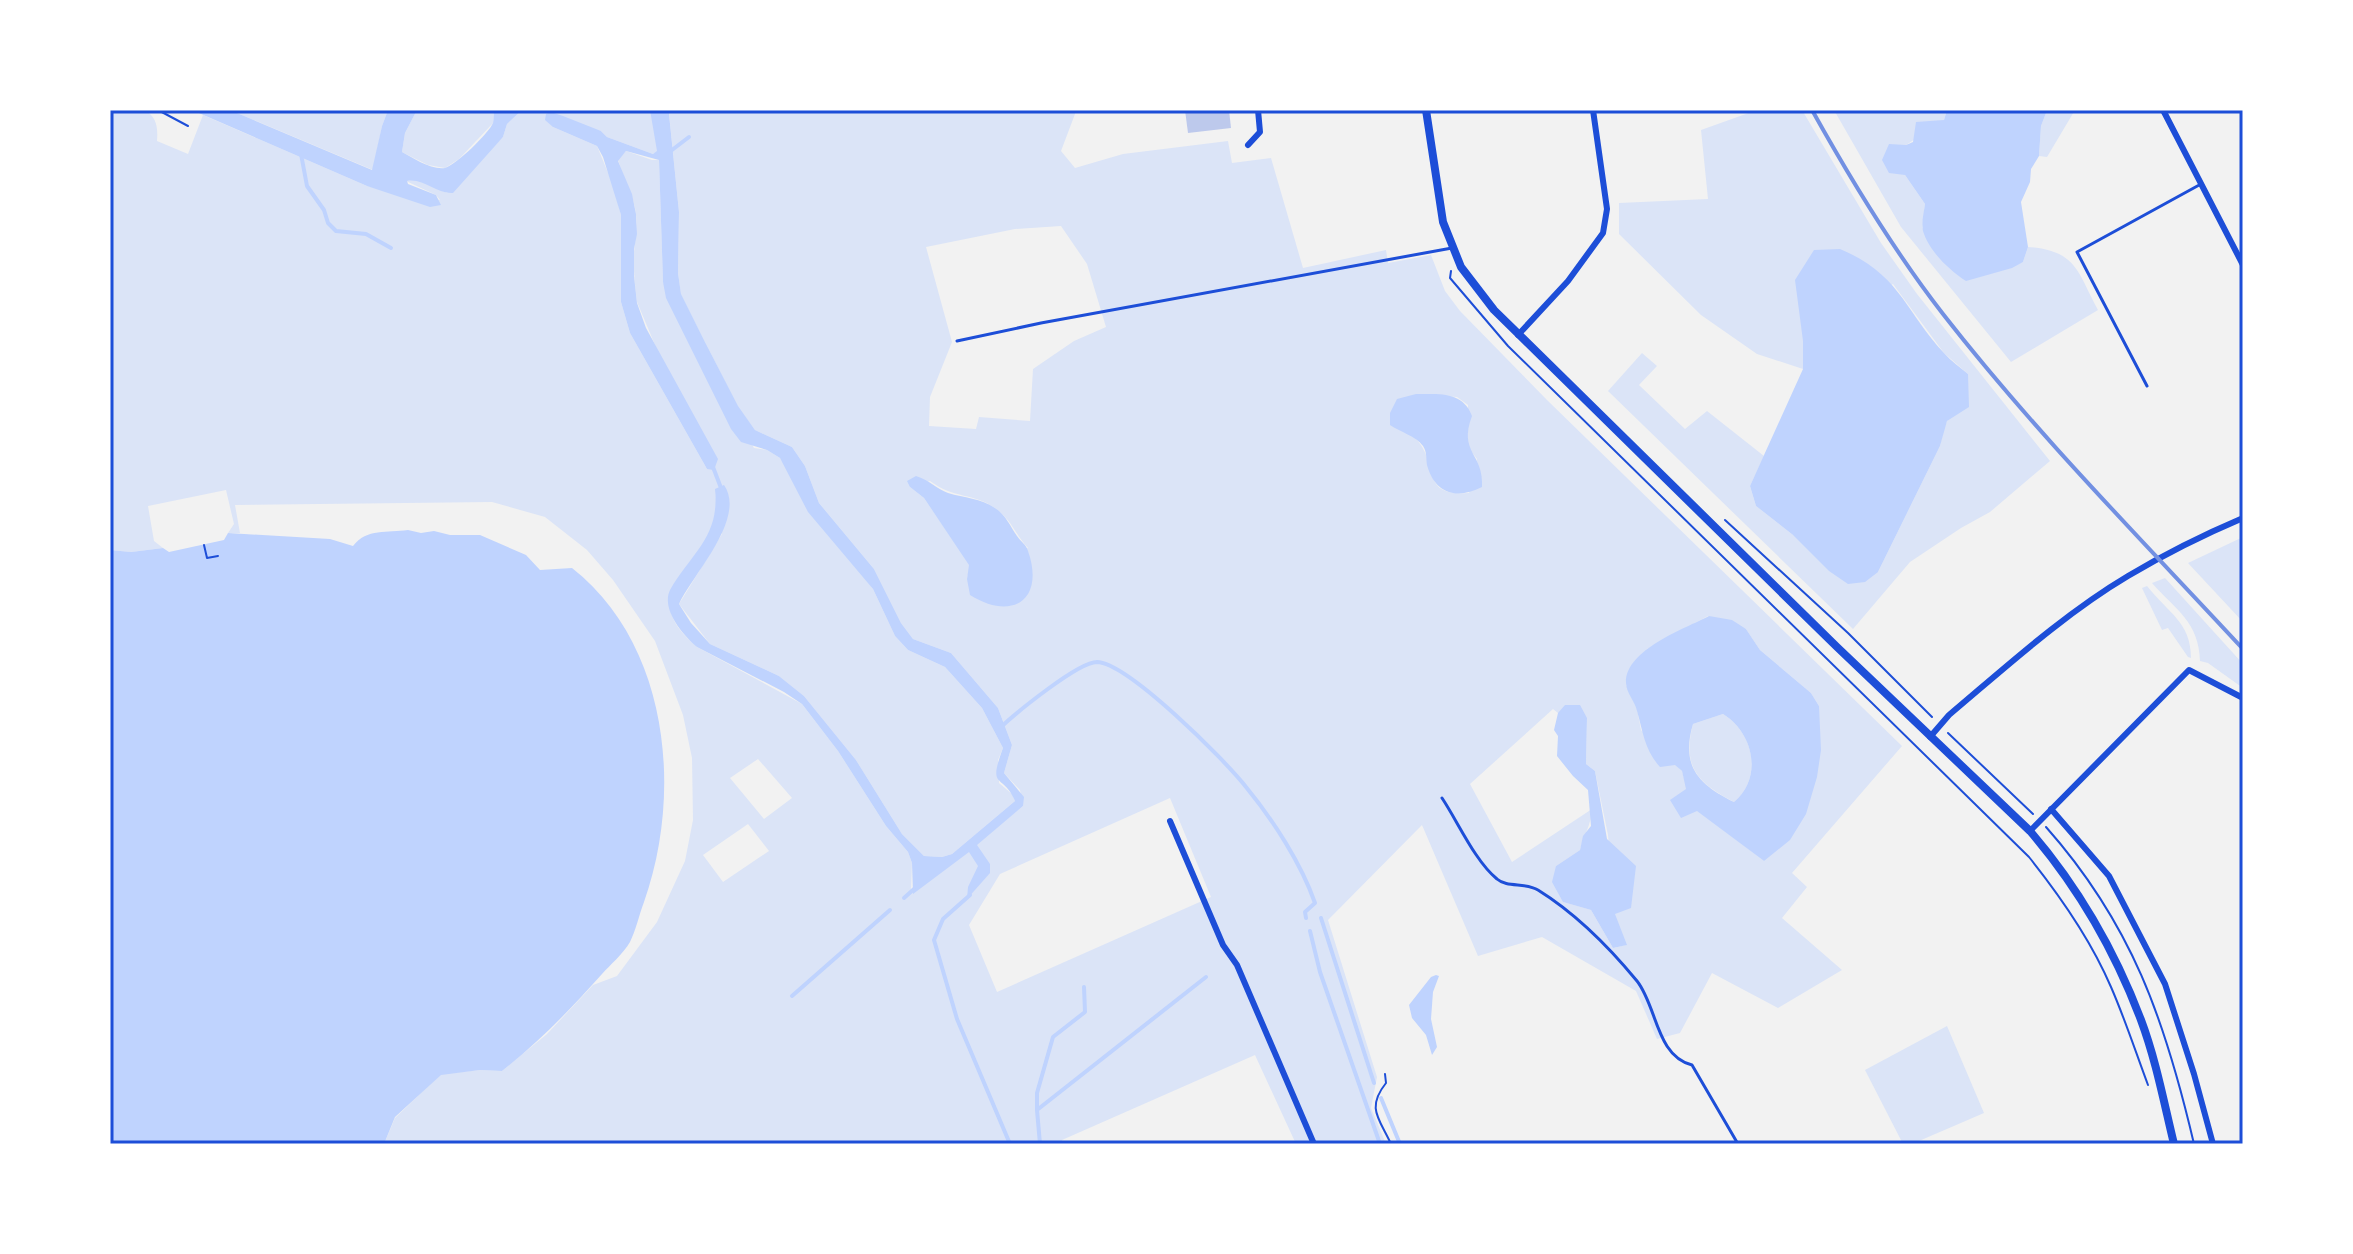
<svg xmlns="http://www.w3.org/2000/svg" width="2353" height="1254" viewBox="0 0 2353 1254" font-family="Barlow,sans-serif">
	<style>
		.green { fill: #dbe4f7; fill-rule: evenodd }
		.water { fill: #bfd3fe; fill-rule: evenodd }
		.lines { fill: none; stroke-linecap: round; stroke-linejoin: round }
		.stream { stroke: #bfd3fe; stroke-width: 4 }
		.building { fill: #bdc9ec }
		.path { stroke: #1d4ed8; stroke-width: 2 }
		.service { stroke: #1d4ed8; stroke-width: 3 }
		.minor { stroke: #1d4ed8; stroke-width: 6 }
		.secondary { stroke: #1d4ed8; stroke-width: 8 }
		.rail { stroke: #7290e2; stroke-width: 4 }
		.neatline { fill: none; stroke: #1d4ed8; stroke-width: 3 }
	</style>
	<rect width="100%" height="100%" fill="#f2f2f2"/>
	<g class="green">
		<path d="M110,110H144C157,116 158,128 157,141L188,154L203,115L367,186L440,200L436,195L406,181L416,179L447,193L503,137L507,124L522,110L652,111L658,152L653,154L607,137L601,131L553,127L597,146L613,185L621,215V302L630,333L707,469L637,302C635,286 633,269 634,252C635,239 638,228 636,214C634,195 624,179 618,160L626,151L652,160H659L663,282L754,448L767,450L780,458L873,589L895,636L908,650L945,667L982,708L1003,748L998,760L999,783L1012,794L1015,801L952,854L942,857L924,856L902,834L856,760L804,696L779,676L710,644L679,604L722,534L715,490C716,500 718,511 715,521C700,569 633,593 697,647L802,704L838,751L886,826L908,852L912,863L911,892L940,873L1023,806L1020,790L1004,773L1012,745L998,708L951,653L913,639L901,623L874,569L819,503L805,466L792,447L755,430L738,407L705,342L681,295L678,273L679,212L669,113L671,110H1075V114L1061,151L1075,168L1123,154L1228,141L1232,163L1271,158L1303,268L1386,250L1388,263L1431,255L1445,291L1460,311L1547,400L1902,746L1792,873L1807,887L1782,918L1842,970L1778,1008L1712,973L1680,1033L1657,1039L1636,991L1542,937L1478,956L1422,825L1328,920L1377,1077L1371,1108L1386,1144H1296L1255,1055L1062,1140L1063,1144H384L395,1118L441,1074L480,1070L502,1071L547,1034L593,985L617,976L657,922L685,861L693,820L692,758L683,715L655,641L613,580L587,550L545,517L492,502L235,505L240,533H228L234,524L226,490L148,506L154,541L163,548L131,552L110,550ZM1061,226L1087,264L1106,327L1074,341L1033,369L1030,421L979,417L976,429L929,426L930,397L952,342L926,247L1015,229ZM1416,394L1457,397L1468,405L1467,446L1477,459L1469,493C1419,497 1440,464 1416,439ZM930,481C954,499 974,493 995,508C1010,518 1016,535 1028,548L967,579L970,565L924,498L910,487ZM1708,616L1746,629L1760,650L1811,693L1819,706V720L1764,861L1697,810L1687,789L1682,771L1641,730L1637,709L1626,685L1647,649ZM1553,709L1558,713L1587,718L1586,764L1595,771L1608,835L1614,913L1626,945L1613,948L1591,910L1563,902L1556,866L1580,850C1584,834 1591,826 1592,809L1512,862L1470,784ZM758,759L792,798L764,819L730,778ZM1170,798L1211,897L997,992L969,925L1000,874ZM748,824L769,851L723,882L703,855Z"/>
		<polygon points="230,110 388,110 382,126 373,170"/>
		<polygon points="417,110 494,110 494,122 459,159 445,168 428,165 402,152 405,133"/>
		<polygon points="1757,110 1802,110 1881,243 1917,294 2050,461 1990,512 1961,528 1910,562 1853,629 1608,391 1642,353 1657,366 1639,385 1685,429 1707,411 1764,456 1750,486 1756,506 1793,535 1878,572 1940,446 1944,428 1968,374 1944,353 1893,284 1803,341 1803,369 1757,354 1701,315 1619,234 1619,203 1708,199 1701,130"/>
		<path d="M1834,110H1947L1944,120L1906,145L1905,175L1925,204L1922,228L1993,273L2023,262L2028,247C2077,251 2077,271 2098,310L2011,362L1901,227Z"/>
		<polygon points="2053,110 2075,110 2047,157 2039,156 2041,126 2046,113"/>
		<polygon points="2243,537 2243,622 2188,563"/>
		<path d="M2165,578L2243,664V688L2208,663L2200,661C2199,622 2176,610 2152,583Z"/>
		<path d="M2147,586C2168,613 2191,622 2191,658L2188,657L2168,628L2162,630L2142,588Z"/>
		<path d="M1723,714C1754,733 1763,778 1734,802C1697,783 1682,766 1693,724Z"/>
		<polygon points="1947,1026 1984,1113 1912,1144 1903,1144 1865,1070"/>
	</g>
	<g class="water">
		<path d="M192,110H230L372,170L382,126L388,110H417L405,133L402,152C413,158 431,170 445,168C456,165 489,133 493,123C494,121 494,112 494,110H522L507,124L503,137L453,193C436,194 424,178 407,181L408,184L436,195L441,205L430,207L367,186Z"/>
		<path d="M650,110H671L669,114L679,212L678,273L681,294L705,342L738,406L755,430L792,447L805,466L819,503L874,569L901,623L913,639L951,653L998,708L1012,745L1004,773L1024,797L1023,806L977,845L990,864V873L967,899L968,887L978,866L969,852L913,894L912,863L908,852L886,826L838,751L802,704L784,692L697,647C682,634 661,609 670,590C692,552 720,537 715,489L724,485C747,518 693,574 679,604L691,623L710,644L779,676L804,696L856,760L902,834L924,856L942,857L952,854L1015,801C1003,772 987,791 1003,748L982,708L945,667L908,650L895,636L873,589L808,512L780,458L767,450L741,442L731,429L666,298L663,282L659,160L626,151L618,161L632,194L636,214L637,234L634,249V276L637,303L646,328L718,459L714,470L707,469L630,333L621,302V215L603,157L597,146L553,127L545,120L546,114L551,112L563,116L601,131L607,137L653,154L657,151Z"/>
		<path d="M1947,110H2053L2046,113L2041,126L2039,156L2031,169L2030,182L2021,202L2028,247L2023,262L2012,268L1966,281C1949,270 1929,251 1923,231C1921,223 1924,212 1925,204L1905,175L1889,173L1882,160L1889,144L1906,145L1913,142L1916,122L1944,120Z"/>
		<path d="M1840,249C1900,274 1905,311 1944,353C1951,361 1960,367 1968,374L1969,407L1947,421L1940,446L1878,572L1865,582L1848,584L1829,571L1793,535L1756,506L1750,486L1803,369V341L1795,280L1814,250Z"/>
		<path d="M1416,394C1439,394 1463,391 1472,416C1458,453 1484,453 1482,487C1457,500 1435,494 1427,465C1426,458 1427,452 1423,446C1416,436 1400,432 1390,425V413L1397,399Z"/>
		<path d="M916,476C929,480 937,489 948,493C964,498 981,498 995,508C1006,515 1010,526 1017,536C1021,542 1026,544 1028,551C1045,599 1013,622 970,595L967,579L969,565L924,498L910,487L907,481Z"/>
		<path d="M408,530L421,533L434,531L450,535H480L526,555L540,570L572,568C669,644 683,792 644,902C639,915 636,930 630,942C623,954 610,965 602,974C569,1011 540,1041 502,1071L480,1070L441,1075L395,1117L384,1144H110V550L131,552L163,548L169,552L224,540L228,533L330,539L353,546C367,528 387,533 408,530Z"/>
		<path d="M1709,616L1732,620L1746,629L1760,650L1811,693L1819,706L1821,750L1817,777L1806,814L1790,840L1764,861L1697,811L1681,818L1670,800L1686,789L1682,771L1675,765L1660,767C1645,751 1643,732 1637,711C1635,702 1626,692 1626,683C1625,650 1684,629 1709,616ZM1723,714C1754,733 1763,778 1734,802C1697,784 1681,765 1693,724Z"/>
		<polygon points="1565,705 1580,705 1587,718 1586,764 1595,771 1607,839 1636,866 1631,908 1615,914 1627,945 1613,948 1591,910 1563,902 1552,882 1556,866 1580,850 1583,836 1591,826 1588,790 1573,776 1557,756 1558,736 1554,730 1558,713"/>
		<polygon points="1436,975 1439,976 1433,992 1431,1019 1437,1047 1432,1055 1426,1035 1412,1018 1409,1005 1431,977"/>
	</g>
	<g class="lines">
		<g class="stream">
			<polyline points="672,150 689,137"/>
			<polyline points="301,154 307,186 324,210 328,223 336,231 366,234 391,248"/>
			<polyline points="713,467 721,488"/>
			<path d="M1001,727C1016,713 1078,662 1097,662C1128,663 1225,760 1246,787C1273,820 1301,863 1315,903L1305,912L1306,918"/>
			<polyline points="970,895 943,919 934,940 957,1019 1010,1144"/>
			<polyline points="904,898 914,889"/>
			<polyline points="1321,918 1374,1083"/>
			<polyline points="1310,931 1320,972 1380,1144"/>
			<polyline points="792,996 890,910"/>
			<polyline points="1381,1098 1400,1144"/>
			<polyline points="1037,1110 1037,1093 1053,1037 1085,1012 1084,987"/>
			<polyline points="1040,1144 1037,1110 1206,977"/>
		</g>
	</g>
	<polygon class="building" points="1185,110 1229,110 1231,128 1188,133"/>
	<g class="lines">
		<g class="path">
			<polyline points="158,110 188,126"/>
			<path d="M1451,271L1450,278L1508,346L2029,857C2061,897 2091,940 2111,987C2125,1019 2136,1053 2148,1085"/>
			<polyline points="1725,520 1848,633 1932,717"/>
			<polyline points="204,545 207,558 218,556"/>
			<polyline points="1948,733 2033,814"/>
			<path d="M2046,827C2132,924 2165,1020 2194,1144"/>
			<path d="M1385,1074L1386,1083C1366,1108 1379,1118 1391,1144"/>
		</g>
		<g class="service">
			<polyline points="957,341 1041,323 1452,248"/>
			<polyline points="2147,386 2077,252 2201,184"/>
			<path d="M1442,798C1458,822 1475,861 1497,879C1507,888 1526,882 1538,890C1575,913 1609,947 1637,981C1657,1006 1656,1056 1692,1065L1738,1144"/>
		</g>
		<g class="minor">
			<polyline points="2163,110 2243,265"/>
			<polyline points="1248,145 1260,132 1258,110"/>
			<polyline points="1518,335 1568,281 1603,233 1607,209 1593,110"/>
			<path d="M1930,737L1949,715C2006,667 2064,614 2128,576C2165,554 2203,535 2243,518"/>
			<polyline points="2051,809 2109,876 2165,984 2194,1074 2213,1144"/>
			<polyline points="1170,821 1223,945 1237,965 1314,1144"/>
			<polyline points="2030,831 2189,670 2243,698"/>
		</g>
		<path class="secondary" d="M1426,110L1443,222L1461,267L1494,310L1837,647L2030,831C2078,887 2115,951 2141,1020C2156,1060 2164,1103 2174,1144"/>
		<path class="rail" d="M1812,110C1851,180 1894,251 1943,314C2035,432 2141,539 2243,649"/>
	</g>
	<rect width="2353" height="1254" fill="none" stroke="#ffffff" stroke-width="224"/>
	<rect x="112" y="112" width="2129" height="1030" class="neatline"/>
</svg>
